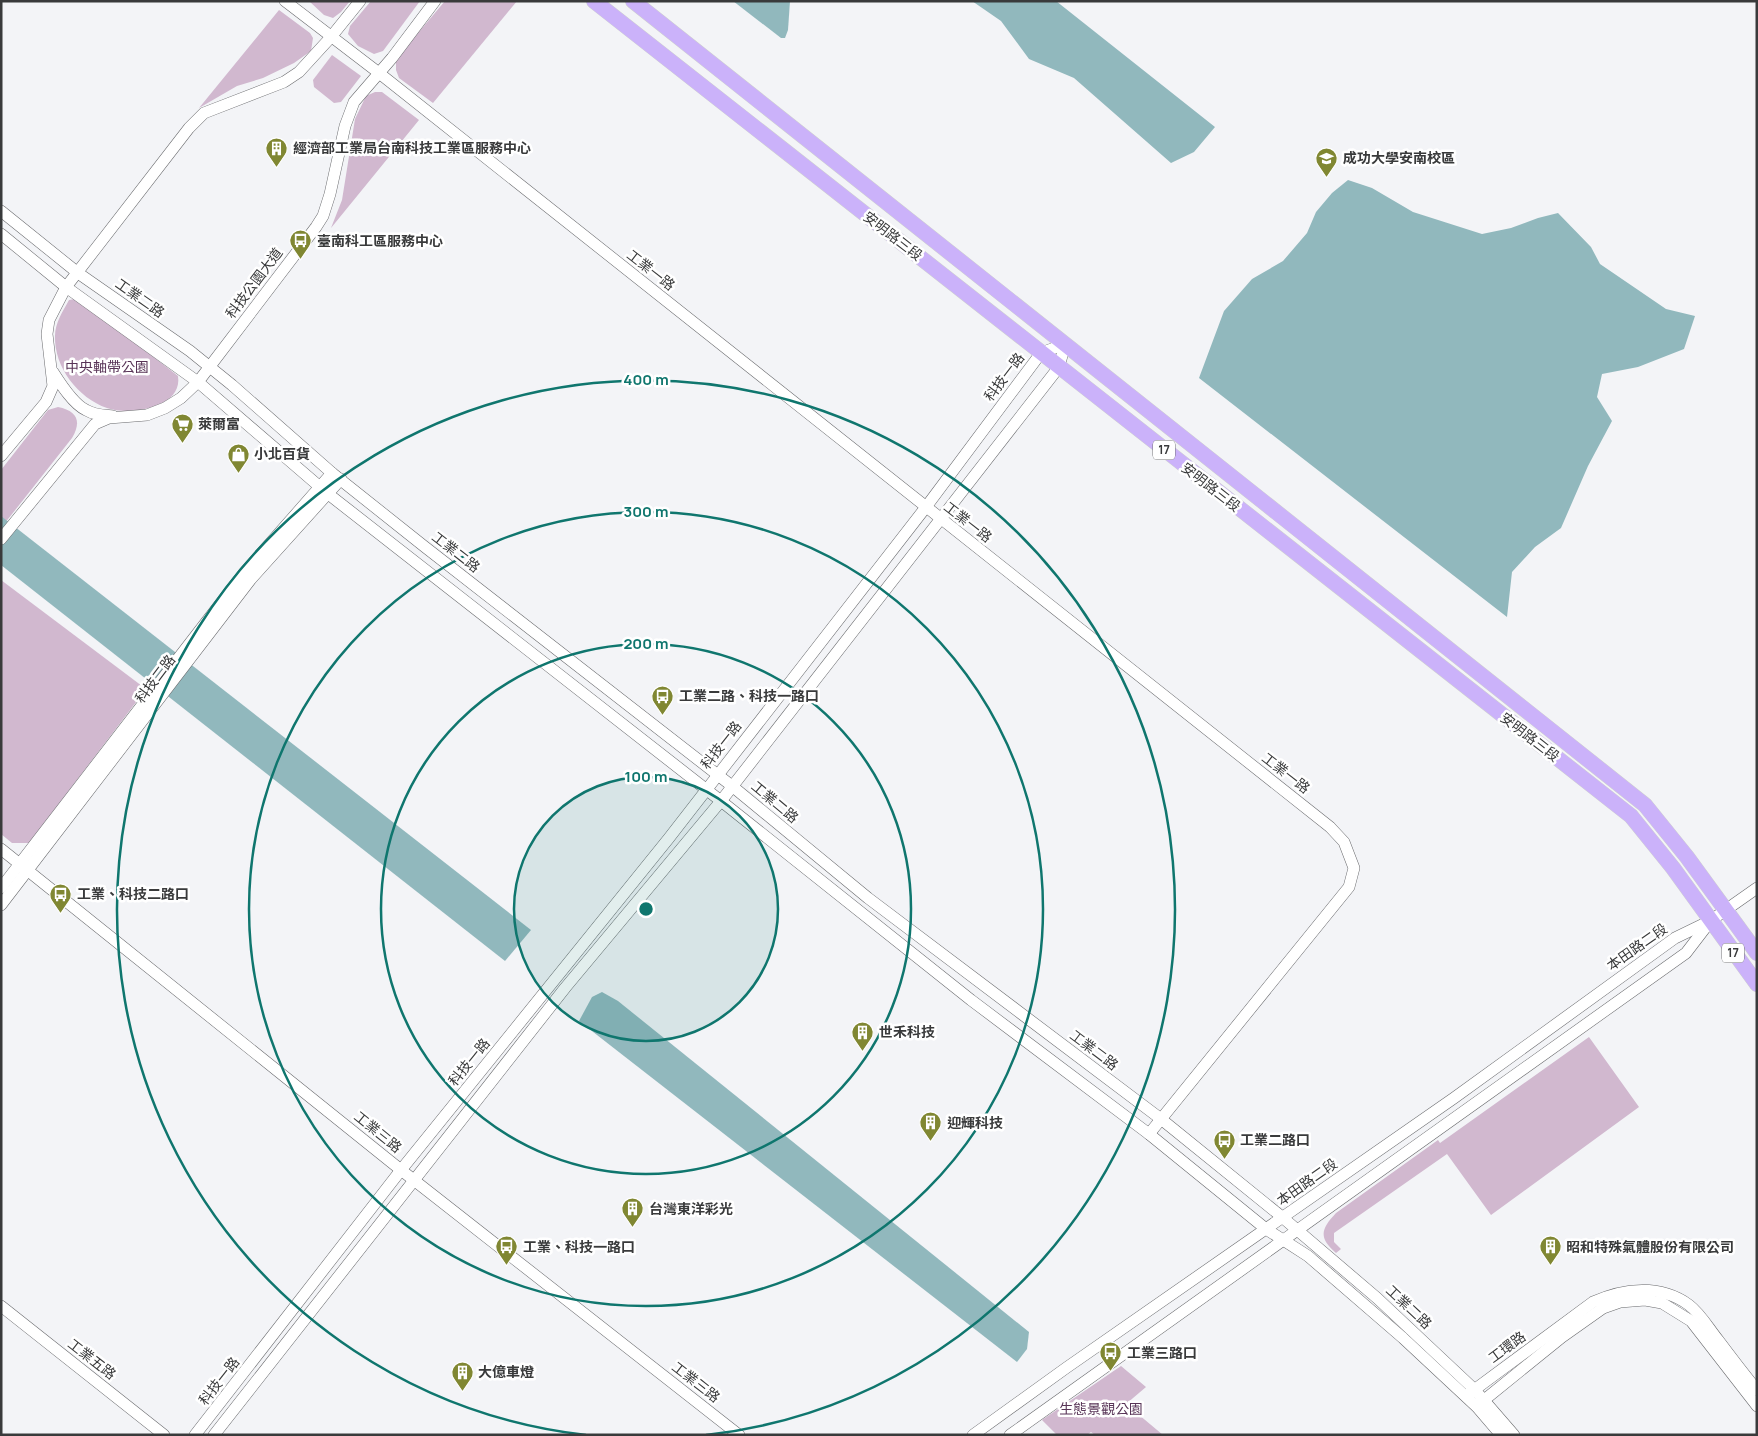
<svg xmlns="http://www.w3.org/2000/svg" width="1758" height="1436" viewBox="0 0 1758 1436" font-family="Manrope,'Noto Sans TC',sans-serif">
	<style>
		.green { fill: #d1b8cf }
		.water { fill: #91b8bd }
		.lines { fill: none; stroke-linecap: round; stroke-linejoin: round }
		.minor-casing { stroke: #696a6d; stroke-width: 12 }
		.major-casing { stroke: #cfd0d0; stroke-width: 16 }
		.minor { stroke: #fff; stroke-width: 11 }
		.major { stroke: #cbb2fa; stroke-width: 15 }
		.ring { fill: none; stroke: #0f766e; stroke-width: 2.5 }
		.labels { text-anchor: middle; stroke-width: 5; stroke-linejoin: round; paint-order: stroke }
		.shield { fill: #fff; stroke: #747576; stroke-width: 1 }
		.shield-label { font-size: 12px; font-weight: bold; fill: #393a3b }
		.poi-label { font-size: 14px; font-weight: bold; fill: #393a3b; stroke: #fff; text-anchor: start }
		.street-label { font-size: 14px; fill: #393a3b; stroke: #fff }
		.park-label { font-size: 14px; fill: #583457; stroke: #fff }
		.centre { fill: #0f766e; stroke: #fff; stroke-width: 2.5 }
		.ring-label { font-size: 15px; text-anchor: middle; font-weight: bold; fill: #0f766e; stroke: #fff; stroke-width: 5; stroke-linejoin: round; paint-order: stroke }
	</style>
	<rect width="100%" height="100%" fill="#f3f4f7"/>
	<g class="green">
		<polygon points="309,1 350,1 341,12 333,18 324,15"/>
		<polygon points="371,1 420,1 383,51 374,54 358,46 348,34 350,26"/>
		<polygon points="445,1 517,1 433,103 399,78 396,70 396,59"/>
		<polygon points="279,10 310,33 313,38 311,51 294,63 263,78 237,86 199,108"/>
		<polygon points="332,55 361,76 341,102 334,103 314,87 313,80"/>
		<polygon points="375,92 382,92 419,120 331,228 342,200 355,119 366,96"/>
		<path d="M75,299L83,302L178,376C183,408 130,416 107,408C78,398 54,367 55,336C55,323 63,311 69,300Z"/>
		<path d="M58,407C77,411 82,421 72,438L1,528V470L48,410Z"/>
		<polygon points="1,580 146,689 29,843 12,843 1,834"/>
		<path d="M1589,1037L1639,1107L1491,1215L1447,1154L1334,1233V1242L1341,1249L1336,1253C1319,1238 1320,1230 1336,1213L1438,1140L1440,1143Z"/>
		<polygon points="1121,1366 1146,1387 1126,1404 1163,1435 1095,1435 1091,1432 1087,1435 1057,1435 1042,1420"/>
	</g>
	<g class="water">
		<polygon points="733,1 790,1 788,30 785,38 781,38"/>
		<polygon points="972,1 1056,1 1215,127 1194,152 1171,163 1074,78 1029,59 1001,21"/>
		<polygon points="1348,180 1372,188 1413,212 1482,234 1511,228 1538,218 1558,213 1591,247 1600,264 1666,309 1695,316 1684,349 1638,367 1602,374 1597,397 1612,421 1588,466 1561,528 1535,547 1512,572 1507,617 1199,378 1224,311 1252,279 1283,261 1307,233 1316,212 1332,193"/>
		<polygon points="1,516 531,930 505,961 1,565"/>
		<polygon points="602,992 618,1001 1029,1332 1027,1349 1017,1362 579,1021 592,997"/>
	</g>
	<g class="lines">
		<defs>
			<g id="minor">
				<polyline points="285,1 379,73 1330,827 1344,842 1354,868 1349,887 1149,1134"/>
				<polyline points="1,211 78,273 190,351 232,385 332,473 425,547 732,786 868,898 1161,1119 1282,1217 1377,1298 1475,1390 1514,1435"/>
				<polyline points="1,234 66,287 198,382 327,493 721,801 971,1000 1149,1134 1266,1229 1308,1256 1403,1338 1477,1407 1501,1435"/>
				<path d="M53,372C60,383 73,404 86,410C94,415 103,415 113,416"/>
				<polyline points="1,456 46,402 53,386 47,334 49,320 66,287 189,128 204,113 284,82 299,72 331,37 360,1"/>
				<polyline points="1,539 95,424 109,418 147,415 165,408 181,398 198,382 316,227 323,216 330,194 345,126 354,102 392,58 435,1"/>
				<polyline points="1,849 401,1170 739,1435"/>
				<polyline points="1,888 244,573 332,473"/>
				<polyline points="1,905 251,579 341,479"/>
				<polyline points="1,1306 164,1435"/>
				<path d="M1470,1393L1593,1302C1624,1288 1660,1284 1689,1305C1701,1314 1709,1329 1719,1341C1731,1357 1744,1374 1757,1390"/>
				<polyline points="1478,1405 1562,1337 1603,1308 1620,1302 1645,1300 1662,1303 1691,1321 1757,1406"/>
				<polyline points="195,1435 401,1170 669,838 926,507 1041,353 1065,344"/>
				<polyline points="214,1435 565,988 721,801 1059,367 1065,344"/>
				<polyline points="973,1435 1066,1368 1454,1098 1675,938 1710,921 1757,888"/>
				<polyline points="1010,1435 1686,953 1709,923"/>
			</g>
			<g id="major">
				<polyline points="594,1 1631,816 1673,868 1757,984"/>
				<polyline points="633,1 1645,805 1687,857 1757,953"/>
			</g>
		</defs>
		<use href="#minor" class="minor-casing"/>
		<use href="#major" class="major-casing"/>
		<use href="#minor" class="minor"/>
		<use href="#major" class="major"/>
	</g>
	<circle cx="646" cy="909" r="132" fill="#0f766e" fill-opacity=".12"/>
	<g class="ring">
		<circle cx="646" cy="909" r="132"/>
		<circle cx="646" cy="909" r="265"/>
		<circle cx="646" cy="909" r="397"/>
		<path d="M586 1435A529 529 0 1 1 706 1435"/>
	</g>
	<defs>
		<symbol id="building-pin" viewBox="-11 -11 22 30"><path d="M0 17L-7.5 6A9.5 9.5 0 1 1 7.5 6Z" fill="#808732" stroke="#fff"/><path d="M-4-6H4V6H1V3H-1V6H-4ZM-2.5-4.3h1.7v1.8h-1.7ZM.8-4.3h1.7v1.8H.8ZM-2.5-1h1.7V.8h-1.7ZM.8-1h1.7V.8H.8Z" fill="#fff"/></symbol>
		<symbol id="university-pin" viewBox="-11 -11 22 30"><path d="M0 17L-7.5 6A9.5 9.5 0 1 1 7.5 6Z" fill="#808732" stroke="#fff"/><path d="M0-5L7-2L0 1L-7-2ZM-4 1L0 2.5L4 1V4Q0 6-4 4Z" fill="#fff"/></symbol>
		<symbol id="bus-pin" viewBox="-11 -11 22 30"><path d="M0 17L-7.5 6A9.5 9.5 0 1 1 7.5 6Z" fill="#808732" stroke="#fff"/><path d="M-5-6H5V4H4V6H2V4H-2V6H-4V4H-5ZM-3.5-4V0h7V-4ZM-3.5 1.2v1.5H-2V1.2ZM2 1.2v1.5H3.5V1.2Z" fill="#fff"/></symbol>
		<symbol id="supermarket-pin" viewBox="-11 -11 22 30"><path d="M0 17L-7.5 6A9.5 9.5 0 1 1 7.5 6Z" fill="#808732" stroke="#fff"/><path d="M-6-5.5h2.5l.6 2H6L4.5 2H-2.5L-4.4-4H-6ZM-1.5 3.2a1.3 1.3 0 1 0 .1 0ZM3 3.2a1.3 1.3 0 1 0 .1 0Z" fill="#fff"/></symbol>
		<symbol id="shop-pin" viewBox="-11 -11 22 30"><path d="M0 17L-7.5 6A9.5 9.5 0 1 1 7.5 6Z" fill="#808732" stroke="#fff"/><path d="M-5-2.5h2.3a2.7 3.5 0 0 1 5.4 0H5L5.5 6h-11ZM-1.5-2.5h3a1.5 2.3 0 0 0-3 0Z" fill="#fff"/></symbol>
	</defs>
	<g fill-rule="evenodd">
		<use href="#building-pin" x="264" y="136" width="25" height="34"/>
		<use href="#university-pin" x="1314" y="146" width="25" height="34"/>
		<use href="#bus-pin" x="288" y="228" width="25" height="34"/>
		<use href="#supermarket-pin" x="170" y="412" width="25" height="34"/>
		<use href="#shop-pin" x="226" y="442" width="25" height="34"/>
		<use href="#bus-pin" x="650" y="684" width="25" height="34"/>
		<use href="#bus-pin" x="48" y="882" width="25" height="34"/>
		<use href="#building-pin" x="850" y="1020" width="25" height="34"/>
		<use href="#building-pin" x="918" y="1110" width="25" height="34"/>
		<use href="#bus-pin" x="1212" y="1128" width="25" height="34"/>
		<use href="#building-pin" x="620" y="1196" width="25" height="34"/>
		<use href="#bus-pin" x="494" y="1234" width="25" height="34"/>
		<use href="#building-pin" x="1538" y="1234" width="25" height="34"/>
		<use href="#bus-pin" x="1098" y="1340" width="25" height="34"/>
		<use href="#building-pin" x="450" y="1360" width="25" height="34"/>
	</g>
	<g class="labels">
		<g class="shield">
			<rect x="1153" y="440.5" width="22" height="19" rx="4"/>
			<rect x="1722" y="943.5" width="22" height="19" rx="4"/>
		</g>
		<g class="shield-label">
			<text x="1164" y="454">17</text>
			<text x="1733" y="957">17</text>
		</g>
		<g class="poi-label">
			<text x="293" y="153">經濟部工業局台南科技工業區服務中心</text>
			<text x="1343" y="163">成功大學安南校區</text>
			<text x="317" y="246">臺南科工區服務中心</text>
			<text x="198" y="429">萊爾富</text>
			<text x="254" y="459">小北百貨</text>
			<text x="679" y="701">工業二路、科技一路口</text>
			<text x="77" y="899">工業、科技二路口</text>
			<text x="879" y="1037">世禾科技</text>
			<text x="947" y="1128">迎輝科技</text>
			<text x="1240" y="1145">工業二路口</text>
			<text x="649" y="1214">台灣東洋彩光</text>
			<text x="523" y="1252">工業、科技一路口</text>
			<text x="1566" y="1252">昭和特殊氣體股份有限公司</text>
			<text x="1127" y="1358">工業三路口</text>
			<text x="478" y="1377">大億車燈</text>
		</g>
		<g class="street-label">
			<text transform="translate(893 236) rotate(38)" y="5">安明路三段</text>
			<text transform="translate(651 270) rotate(38)" y="5">工業一路</text>
			<text transform="translate(254 283) rotate(-53)" y="5">科技公園大道</text>
			<text transform="translate(140 298) rotate(35)" y="5">工業二路</text>
			<text transform="translate(1004 377) rotate(-53)" y="5">科技一路</text>
			<text transform="translate(1211 487) rotate(38)" y="5">安明路三段</text>
			<text transform="translate(968 522) rotate(38)" y="5">工業一路</text>
			<text transform="translate(456 552) rotate(38)" y="5">工業二路</text>
			<text transform="translate(155 679) rotate(-53)" y="5">科技二路</text>
			<text transform="translate(1530 737) rotate(38)" y="5">安明路三段</text>
			<text transform="translate(721 745) rotate(-52)" y="5">科技一路</text>
			<text transform="translate(1286 773) rotate(38)" y="5">工業一路</text>
			<text transform="translate(775 802) rotate(40)" y="5">工業二路</text>
			<text transform="translate(1637 947) rotate(-35)" y="5">本田路二段</text>
			<text transform="translate(1094 1050) rotate(37)" y="5">工業二路</text>
			<text transform="translate(469 1062) rotate(-51)" y="5">科技一路</text>
			<text transform="translate(378 1132) rotate(39)" y="5">工業三路</text>
			<text transform="translate(1307 1182) rotate(-35)" y="5">本田路二段</text>
			<text transform="translate(1409 1307) rotate(43)" y="5">工業二路</text>
			<text transform="translate(1507 1347) rotate(-36)" y="5">工環路</text>
			<text transform="translate(92 1359) rotate(38)" y="5">工業五路</text>
			<text transform="translate(219 1381) rotate(-52)" y="5">科技一路</text>
			<text transform="translate(696 1382) rotate(38)" y="5">工業三路</text>
		</g>
		<g class="park-label">
			<text x="107" y="372">中央軸帶公園</text>
			<text x="1101" y="1414">生態景觀公園</text>
		</g>
	</g>
	<circle cx="646" cy="909" r="8" class="centre"/>
	<g class="ring-label">
		<text x="646" y="385">400 m</text>
		<text x="646" y="517">300 m</text>
		<text x="646" y="649">200 m</text>
		<text x="646" y="782">100 m</text>
	</g>
	<rect width="1758" height="1436" fill="none" stroke="#393a3b" stroke-width="5"/>
</svg>
